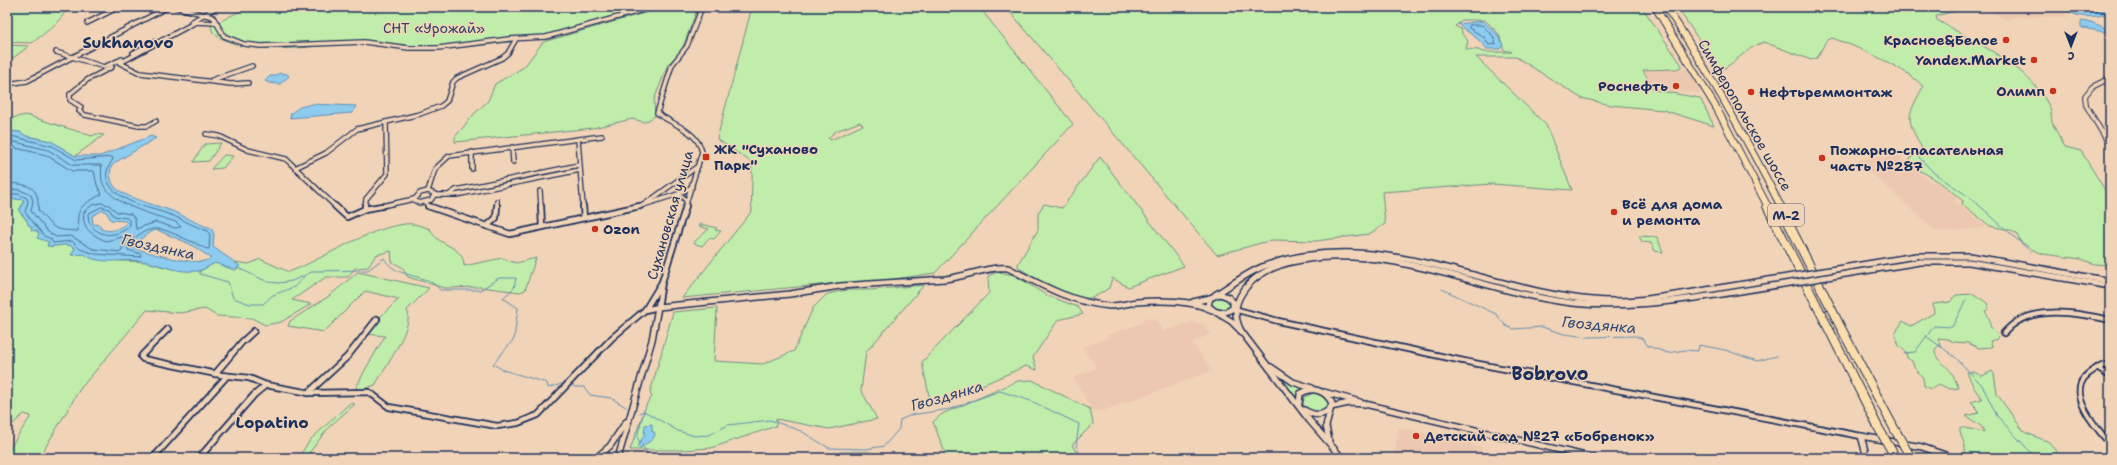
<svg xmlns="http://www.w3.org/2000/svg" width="2117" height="465" viewBox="0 0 2117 465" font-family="'Shantell Sans',sans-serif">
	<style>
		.built { fill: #edc8b0 }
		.green { fill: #c1edaa; stroke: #6e8e84; fill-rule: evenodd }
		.water { fill: #8dccee; stroke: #5f8db4; fill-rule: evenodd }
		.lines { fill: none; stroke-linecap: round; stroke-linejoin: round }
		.shore { stroke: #496e98; stroke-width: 1 }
		.stream { stroke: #5f8db4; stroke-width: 1 }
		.minor-far1-casing { stroke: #1b2f5e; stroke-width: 6 }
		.minor-casing { stroke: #1b2f5e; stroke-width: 8 }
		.tertiary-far1-casing { stroke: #1b2f5e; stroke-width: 6 }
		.tertiary-casing { stroke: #1b2f5e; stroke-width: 8 }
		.motorway-far1-casing { stroke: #1b2f5e; stroke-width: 8 }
		.motorway-casing { stroke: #1b2f5e; stroke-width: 10 }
		.minor-far1 { stroke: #f1d4b7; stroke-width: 3.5 }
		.minor { stroke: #f1d4b7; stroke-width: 4.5 }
		.tertiary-far1 { stroke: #f1d4b7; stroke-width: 4 }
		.tertiary { stroke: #f1d4b7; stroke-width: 5 }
		.motorway-far1 { stroke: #faddab; stroke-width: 6 }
		.motorway { stroke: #faddab; stroke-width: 8 }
		.tertiary-bridge-casing { stroke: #1b2f5e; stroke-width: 8; stroke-linecap: butt }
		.motorway-bridge-casing { stroke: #1b2f5e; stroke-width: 10; stroke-linecap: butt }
		.tertiary-bridge { stroke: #f1d4b7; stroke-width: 5 }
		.motorway-bridge { stroke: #faddab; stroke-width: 8 }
		.poi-dot { fill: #c8321e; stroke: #f1d4b7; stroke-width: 1.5 }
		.labels { text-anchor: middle; stroke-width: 3; stroke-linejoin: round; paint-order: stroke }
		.shield { fill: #f1d4b7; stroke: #5b6079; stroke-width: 1 }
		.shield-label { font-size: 13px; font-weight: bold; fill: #1b2f5e }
		.park-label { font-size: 14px; fill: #2c4266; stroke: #f1d4b7 }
		.poi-label { font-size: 14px; font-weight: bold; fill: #1b2f5e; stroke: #f1d4b7; text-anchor: start }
		.street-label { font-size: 14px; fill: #1b2f5e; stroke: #f1d4b7 }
		.water-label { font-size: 15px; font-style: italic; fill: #2c4774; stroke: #f1d4b7 }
		.quarter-label { font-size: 16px; font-weight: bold; fill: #1b2f5e; stroke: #f1d4b7 }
		.district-label { font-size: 18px; font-weight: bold; fill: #1b2f5e; stroke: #f1d4b7 }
	</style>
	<rect width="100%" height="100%" fill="#f1d4b7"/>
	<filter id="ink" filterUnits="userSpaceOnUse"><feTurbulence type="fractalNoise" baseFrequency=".025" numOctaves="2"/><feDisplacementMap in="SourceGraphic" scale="8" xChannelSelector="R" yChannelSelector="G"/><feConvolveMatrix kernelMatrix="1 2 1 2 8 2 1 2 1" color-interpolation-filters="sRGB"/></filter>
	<g filter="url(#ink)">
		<g class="built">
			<polygon points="1986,7 2057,7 2069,17 2011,17 2007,20 1983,8"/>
			<polygon points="1684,69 1689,69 1702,90 1699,93 1654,89 1645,71"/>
			<polygon points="1898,155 1931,182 1937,181 1959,199 1954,200 1986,227 1955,231 1936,231 1856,160"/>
			<polygon points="1154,318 1164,331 1191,322 1203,324 1211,334 1192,342 1212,371 1103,411 1092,410 1073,378 1096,368 1082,347 1105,339 1108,335 1142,323 1143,319"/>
			<polygon points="1398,427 1482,447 1481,458 1394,458"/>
		</g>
		<g class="green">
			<path d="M7,7H67C63,21 43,34 32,43L7,42Z"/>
			<path d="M248,7H649L545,36L514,37L511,42C486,44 460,49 435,49C411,50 387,43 362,43C320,43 249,61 213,33L211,26Z"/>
			<polygon points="665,7 698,7 681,52 668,64 654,100 655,116 645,122 632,119 593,128 455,142 455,137 474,114 488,101 495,84 524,67 543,42"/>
			<path d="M752,7H979L1073,124L935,273L875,282L840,283L682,298L752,211C750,194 754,179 751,162L717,139ZM860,122L863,125L831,140L828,138L836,131Z"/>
			<path d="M1006,7H1642L1681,64V67L1676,69L1643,70L1654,90L1700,98L1714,126L1663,110L1611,105L1581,98L1516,57H1476L1546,125L1572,190L1492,184L1382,192L1385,224L1369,234L1316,241L1272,240L1217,255ZM1462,20H1485L1499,34L1504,50L1512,52H1482L1479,50L1466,49L1468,41L1462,34L1461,29L1455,26Z"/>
			<path d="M1677,7H1960L1959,10L1936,16L1937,20C1977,44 2024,62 2048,104C2052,111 2051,115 2052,122C2055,130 2061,139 2065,147L2081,151L2108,195L2110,201V265L2094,264L2081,259L2043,254L2031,249L2020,241L2017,234L2010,230L1990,226L1962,204L1963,201C1955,194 1947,187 1938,181C1929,175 1919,171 1911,165L1910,159L1922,148C1905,117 1907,117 1923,87C1913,71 1851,44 1832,38L1826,41L1817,58L1811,60L1764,42C1748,47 1739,59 1725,68L1717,67Z"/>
			<polygon points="7,45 29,46 13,58 7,58"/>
			<polygon points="26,115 92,136 96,134 104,135 75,156 51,141 26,136 20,132 7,131 7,119"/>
			<polygon points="221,143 209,161 193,162 205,144"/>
			<polygon points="224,155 233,156 223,168 211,169"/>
			<path d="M1100,157L1184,266L1128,287L1112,278L1109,288C1104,291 1096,297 1090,298C1068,301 1038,279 1019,268L1018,264L1038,230V213L1044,204L1062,208Z"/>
			<path d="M7,198L24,200L19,211L32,227L49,242L47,245C58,248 65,241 75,248L72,255L84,254L105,260L147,262L164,267L200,271L215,263L235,270L240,266L234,262L249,264L260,259L289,272C328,257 363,230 405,224C413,223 422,226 430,229C438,248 464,244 464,266L502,258L516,263L536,258L525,290L520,292L480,287L444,288L408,277L402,267L392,262L391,251L376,255L368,267L355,268L348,277H326L292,300L311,304L281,322L265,325L252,318L217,316L205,309L180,313L147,310L80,389L39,458H7V452L31,416L24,414L7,429Z"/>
			<polygon points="701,224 717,228 715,230 721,231 714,239 709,238 702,246 693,243 709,229 699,226"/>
			<polygon points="1639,236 1657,237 1663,252 1655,251 1651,243 1642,242"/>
			<path d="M358,272L429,288L407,310C415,325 384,370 375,385L361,390L356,388L365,370L385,336L367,334L378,319L399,299L365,291L324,332L288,326L290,321L329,296Z"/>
			<polygon points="998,272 1014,275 1046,295 1078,307 1083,314 1058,320 1033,357 1037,370 1026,366 947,400 931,405 922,362 989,293 988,276"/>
			<polygon points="924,285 866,352 861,390 877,419 829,429 776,419 776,426 711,448 683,450 630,450 647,403 652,397 650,393 673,312 717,308 714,361 763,364 794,351 813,308 827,294 847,290 870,290"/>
			<path d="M1974,294L1987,303L1989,309L1985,311L1990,320V326L1998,336L1997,339L1990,341L1992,347L1979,348L1968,343L1953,342L1948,339L1938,338L1940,345L1935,349C1934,360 1946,364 1951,372C1954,377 1956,383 1959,388L1949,389L1939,384C1933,389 1931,390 1924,386L1923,378L1914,367L1912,361L1907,358L1906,352L1899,346L1895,333L1903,321L1911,326L1934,313L1933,304L1950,302L1956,295Z"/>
			<polygon points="1218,297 1227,299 1231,305 1230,308 1221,311 1212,307 1211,300"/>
			<path d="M1992,371L1994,374L1997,394L2024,432L2049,442L2061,458H1960L1959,456L1965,454C1967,444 1959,436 1960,427L1984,432L1982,427L1966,416L1979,413L1977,408L1971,402L1982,399L1974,388L1967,372H1974L1982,376Z"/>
			<polygon points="1273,372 1289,383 1306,388 1300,392 1295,399"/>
			<polygon points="1032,380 1090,409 1093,424 1072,445 1079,457 1084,458 947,458 933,422 942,414 1018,381"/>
			<polygon points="1314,393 1321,395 1328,402 1328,407 1325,411 1313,412 1303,405 1304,397"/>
			<polygon points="350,403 355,404 330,426 305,458 298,458 311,439"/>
			<polygon points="840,452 870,452 876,454 877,458 839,458"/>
		</g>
		<g class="water">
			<path d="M2067,7H2110V12C2098,18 2077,19 2067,10Z"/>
			<path d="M1483,21L1497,34L1503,45L1500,49H1487C1479,38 1468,33 1458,24Z"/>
			<polygon points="2081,21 2091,22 2110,30 2110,33 2083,28 2081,27"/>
			<polygon points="280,73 287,74 289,76 280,84 269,83 265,81 270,76 274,76"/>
			<polygon points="312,104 356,106 352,113 290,118 291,113 300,107"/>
			<path d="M7,131L20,132L26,136L51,141L75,156H100L151,136L156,138L116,162L111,167C110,175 110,182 116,188C128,200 163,206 179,214C190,219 199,225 211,228L214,234L213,247L240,266L235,270L215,263C209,266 203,270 198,271C177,273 166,266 147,262C128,257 100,267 84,254L71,255L75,248C65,241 58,248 47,246L49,242L37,238L39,234L37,231L31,230L32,227L28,225L27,220L19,211L24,200L7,198ZM103,210L107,213L111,220L125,221L127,223C118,229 112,233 101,229L100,225L93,224L92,216ZM157,230L190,244L211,258C200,269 145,251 130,247L150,232Z"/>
			<path d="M652,424V431L655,433C655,441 645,443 640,448L637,447L644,436L645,425Z"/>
		</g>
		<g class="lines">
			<g class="shore">
				<polyline points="2070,7 2084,12 2110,9"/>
				<polygon points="1470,25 1482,25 1493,36 1496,44 1489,45 1484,37 1469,28"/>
				<path d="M7,135L52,146L76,160L112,157L113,159C109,166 104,173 108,182C118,203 152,208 171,215C184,220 195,227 208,231L210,235L209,249C204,249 200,245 195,243C165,231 155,218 128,244V250L141,254L140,257L95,254L80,249L72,241L53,243L51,239L44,236L25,212L28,202L27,198L18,194H7"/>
				<path d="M7,140L48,150L73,165H101C102,170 101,176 102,181C109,205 155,215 176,222L181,227L175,228L156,222L136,229L135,219L131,214L117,212L109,205L101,203L92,205L84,212C81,228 92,235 106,241L122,237L124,240L121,252L93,249L71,236L56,237L48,232L31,211L33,201L31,195L20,190L7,189"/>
				<path d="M7,146L46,155L72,171H94L97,185L102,194C82,206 76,205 78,231C53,230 54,229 38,210C40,186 28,184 7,183"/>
				<path d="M102,207L109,209L114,216L127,218L130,221V226C117,237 99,239 89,222L88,214Z"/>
			</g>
			<g class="stream">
				<polyline points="1911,149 1934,173 1972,199 2031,252"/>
				<path d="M238,268L268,282L279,283L292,281L314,271L368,270L384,258C396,280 427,272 440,290H480L499,278H516L514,288L503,298L518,308L514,339L493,364L503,370L547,383L548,388L565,383"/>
				<polyline points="200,271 200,274 228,282 233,298 250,304 263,304 273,295 294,287 304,277"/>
				<polyline points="1442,289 1496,314 1506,326 1514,329 1542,327 1564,334 1587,337 1635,336 1643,339 1648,346 1668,353 1685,350 1698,351 1699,345 1725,350 1757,361 1777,356"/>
				<polyline points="1926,336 1955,357 1982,385 1997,416 2036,458"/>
				<polyline points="1904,353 1915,352 1934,326 1952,327 1966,300"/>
				<polyline points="573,385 574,387 584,387 590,395 611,398 626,407"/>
				<polyline points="644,411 678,431 695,436 709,435 728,425 770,420 801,431 829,448 866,449 884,446 899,429 900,420 911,415 950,409 1000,391 1031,401 1079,424 1076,446 1082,458"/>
				<polyline points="639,413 644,411 637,437 640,442"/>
				<polyline points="642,445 650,458"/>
			</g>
			<defs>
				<g id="minor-far1">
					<polyline points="176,7 213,17 224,36 244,44 261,46 364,42 409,48 438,48 509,39 546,37 654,7"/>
					<polyline points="191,22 217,7"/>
					<polyline points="87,23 119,7"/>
					<polyline points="217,23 196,22 120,63 140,73 231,84 248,83"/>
					<polyline points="56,52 104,67 122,59"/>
					<polyline points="133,53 154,42"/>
					<polyline points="112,67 87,80 70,94 70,100 81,107 79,111 85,115 139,126 147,126 156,121"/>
					<polyline points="212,80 252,66"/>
					<polyline points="7,84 27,81 168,7"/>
					<polyline points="206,134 219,136 248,150 286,159 336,207"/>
					<polyline points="578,139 583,207"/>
					<polyline points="512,147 513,162"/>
					<polyline points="472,152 472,169"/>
					<polyline points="295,168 326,153 357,129 420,114 441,106 447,101 453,82 457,78 502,58 508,53 516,39"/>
					<polyline points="428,191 435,169 449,156 602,136"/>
					<polygon points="428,191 435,194 431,200 419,203 414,200 420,193"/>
					<polyline points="540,191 541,207"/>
					<polyline points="450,194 456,190 579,165"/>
					<polyline points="435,195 456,195 580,170"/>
					<polyline points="675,195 692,187"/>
					<polyline points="426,203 429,207"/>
					<polyline points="645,204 698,166"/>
					<polyline points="365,207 366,199 387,174 386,122"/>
					<polyline points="377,207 414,199"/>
					<polyline points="497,207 497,201"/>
					<polyline points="637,207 675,195 682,196 687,202"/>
					<path d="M685,207L702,152C697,130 673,125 657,113L672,65L687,46L702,7"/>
				</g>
				<g id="minor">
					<polyline points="335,206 347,217 365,209 382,206"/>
					<polyline points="428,206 510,234 640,206"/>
					<polyline points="541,206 542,227"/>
					<polyline points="583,206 584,218"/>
					<polyline points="365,209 365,206"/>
					<polyline points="487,226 496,218 497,206"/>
					<polygon points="662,282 658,307 645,310"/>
					<polyline points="662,282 686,206"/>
					<polyline points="1234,309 1278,321 1468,362 1861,436"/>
					<polyline points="168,329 143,354 141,357 143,359 221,375 249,378 266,385 310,393 369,392 389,407 497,426 518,423 538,415 612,338 645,310"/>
					<path d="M2004,333C2028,303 2077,313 2110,320"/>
					<path d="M2110,364C2055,378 2087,417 2110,444"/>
					<polyline points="2097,368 2110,376"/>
					<polyline points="215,374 242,342 254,331"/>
					<polyline points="308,393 347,357 377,319"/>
					<polyline points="153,458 227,376"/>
					<polyline points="199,458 254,395 266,385"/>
				</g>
				<polyline id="tertiary-far1" points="2110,78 2092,87 2085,96 2086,105 2110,146"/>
				<g id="tertiary">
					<polyline points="1916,256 1970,256 2110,281"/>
					<polyline points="1920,262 1969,262 2110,286"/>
					<path d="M1220,294L1228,297L1233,302V308C1224,315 1215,314 1208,305L1210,298Z"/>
					<path d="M1215,295C1230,286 1245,274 1262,267C1374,224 1482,290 1593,300C1633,304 1674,295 1713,289"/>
					<polyline points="1193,302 1210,298"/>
					<polyline points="1216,312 1231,321 1241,331 1309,420 1342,458"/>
					<path d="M1241,331C1232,313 1235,300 1248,285C1262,270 1282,263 1302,260C1395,244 1481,292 1572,303C1621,308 1668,302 1716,295"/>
					<polyline points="1271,367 1293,382 1312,388"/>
					<polyline points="1324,392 1360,402"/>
					<path d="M1299,404L1300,394C1313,386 1325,390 1332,403L1326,426L1329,441"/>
					<polyline points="1331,407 1349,403 1365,404 1594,458"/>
					<path d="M1304,410C1314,416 1324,417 1331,407"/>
					<polyline points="596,458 610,446 626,422"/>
					<path d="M618,458L652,340L658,307L790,294L840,286L945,279C965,277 988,266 1008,268C1041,285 1073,303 1110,306C1119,306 1128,303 1137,302C1159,300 1193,300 1212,310"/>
					<polyline points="1867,458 1861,436 1922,447 1954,458"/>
				</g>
				<g id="motorway-far1">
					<polyline points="1655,7 1717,109 1768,207"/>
					<path d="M1666,7C1709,71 1746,138 1781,207"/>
				</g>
				<g id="motorway">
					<polyline points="1767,206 1878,427"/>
					<polyline points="1780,206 1840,326 1895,430"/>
				</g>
			</defs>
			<use href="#minor-far1" class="minor-far1-casing"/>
			<use href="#minor" class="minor-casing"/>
			<use href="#tertiary-far1" class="tertiary-far1-casing"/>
			<use href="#tertiary" class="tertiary-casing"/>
			<use href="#motorway-far1" class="motorway-far1-casing"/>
			<use href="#motorway" class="motorway-casing"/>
			<use href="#minor-far1" class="minor-far1"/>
			<use href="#minor" class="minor"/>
			<use href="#tertiary-far1" class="tertiary-far1"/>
			<use href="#tertiary" class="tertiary"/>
			<use href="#motorway-far1" class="motorway-far1"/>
			<use href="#motorway" class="motorway"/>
			<defs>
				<g id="tertiary-bridge">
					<polyline points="1713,289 1916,256"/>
					<polyline points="1716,295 1920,262"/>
				</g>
				<g id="motorway-bridge">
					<polyline points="1878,427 1894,455"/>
					<polyline points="1895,430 1911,458"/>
				</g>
			</defs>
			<use href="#tertiary-bridge" class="tertiary-bridge-casing"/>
			<use href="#motorway-bridge" class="motorway-bridge-casing"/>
			<use href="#tertiary-bridge" class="tertiary-bridge"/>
			<use href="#motorway-bridge" class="motorway-bridge"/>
		</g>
	</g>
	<g class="poi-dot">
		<circle cx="2006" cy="40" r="4"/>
		<circle cx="2034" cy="60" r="4"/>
		<circle cx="1676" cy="86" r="4"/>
		<circle cx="2053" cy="91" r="4"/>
		<circle cx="1751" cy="92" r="4"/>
		<rect x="702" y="153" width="8" height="8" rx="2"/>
		<circle cx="1822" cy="158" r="4"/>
		<circle cx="1614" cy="212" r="4"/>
		<circle cx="595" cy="229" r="4"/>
		<circle cx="1416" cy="436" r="4"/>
	</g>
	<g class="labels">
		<rect class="shield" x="1768" y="204" width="36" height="22" rx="3"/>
		<g class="shield-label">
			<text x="1786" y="220">М-2</text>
		</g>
		<g class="park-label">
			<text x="434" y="33">СНТ «Урожай»</text>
		</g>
		<g class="poi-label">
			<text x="1998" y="45" text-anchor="end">Красное&amp;Белое</text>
			<text x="2026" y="65" text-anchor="end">Yandex.Market</text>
			<text x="1668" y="91" text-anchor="end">Роснефть</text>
			<text x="2045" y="96" text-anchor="end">Олимп</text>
			<text x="1759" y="97">Нефтьреммонтаж</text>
			<text x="714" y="154">ЖК "Суханово<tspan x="714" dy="16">Парк"</tspan></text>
			<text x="1830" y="155">Пожарно-спасательная<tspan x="1830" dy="16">часть №287</tspan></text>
			<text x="1622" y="209">Всё для дома<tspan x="1622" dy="16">и ремонта</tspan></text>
			<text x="603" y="234">Ozon</text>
			<text x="1424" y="441">Детский сад №27 «Бобренок»</text>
		</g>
		<g class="street-label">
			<text transform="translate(1745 115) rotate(60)" y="5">Симферопольское шоссе</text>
			<text transform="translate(670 215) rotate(-74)" y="5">Сухановская улица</text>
		</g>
		<g class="water-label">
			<text transform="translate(158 247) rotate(12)" y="5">Гвоздянка</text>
			<text transform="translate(1599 325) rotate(5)" y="5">Гвоздянка</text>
			<text transform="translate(947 396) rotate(-16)" y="5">Гвоздянка</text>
		</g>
		<g class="quarter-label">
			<text x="128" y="48">Sukhanovo</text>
			<text x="272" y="428">Lopatino</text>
		</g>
		<g class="district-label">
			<text x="1550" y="380">Bobrovo</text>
		</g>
	</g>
	<rect width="2117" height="465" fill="none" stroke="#f1d4b7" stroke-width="24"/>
	<rect x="12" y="12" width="2093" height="441" fill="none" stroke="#1b2f5e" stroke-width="1.5" filter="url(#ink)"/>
	<g transform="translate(2071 46) rotate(180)" stroke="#f1d4b7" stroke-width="3" paint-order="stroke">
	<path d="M0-3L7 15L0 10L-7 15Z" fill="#1b2f5e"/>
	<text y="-6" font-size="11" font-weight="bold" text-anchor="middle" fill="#1b2f5e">С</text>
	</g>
</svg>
